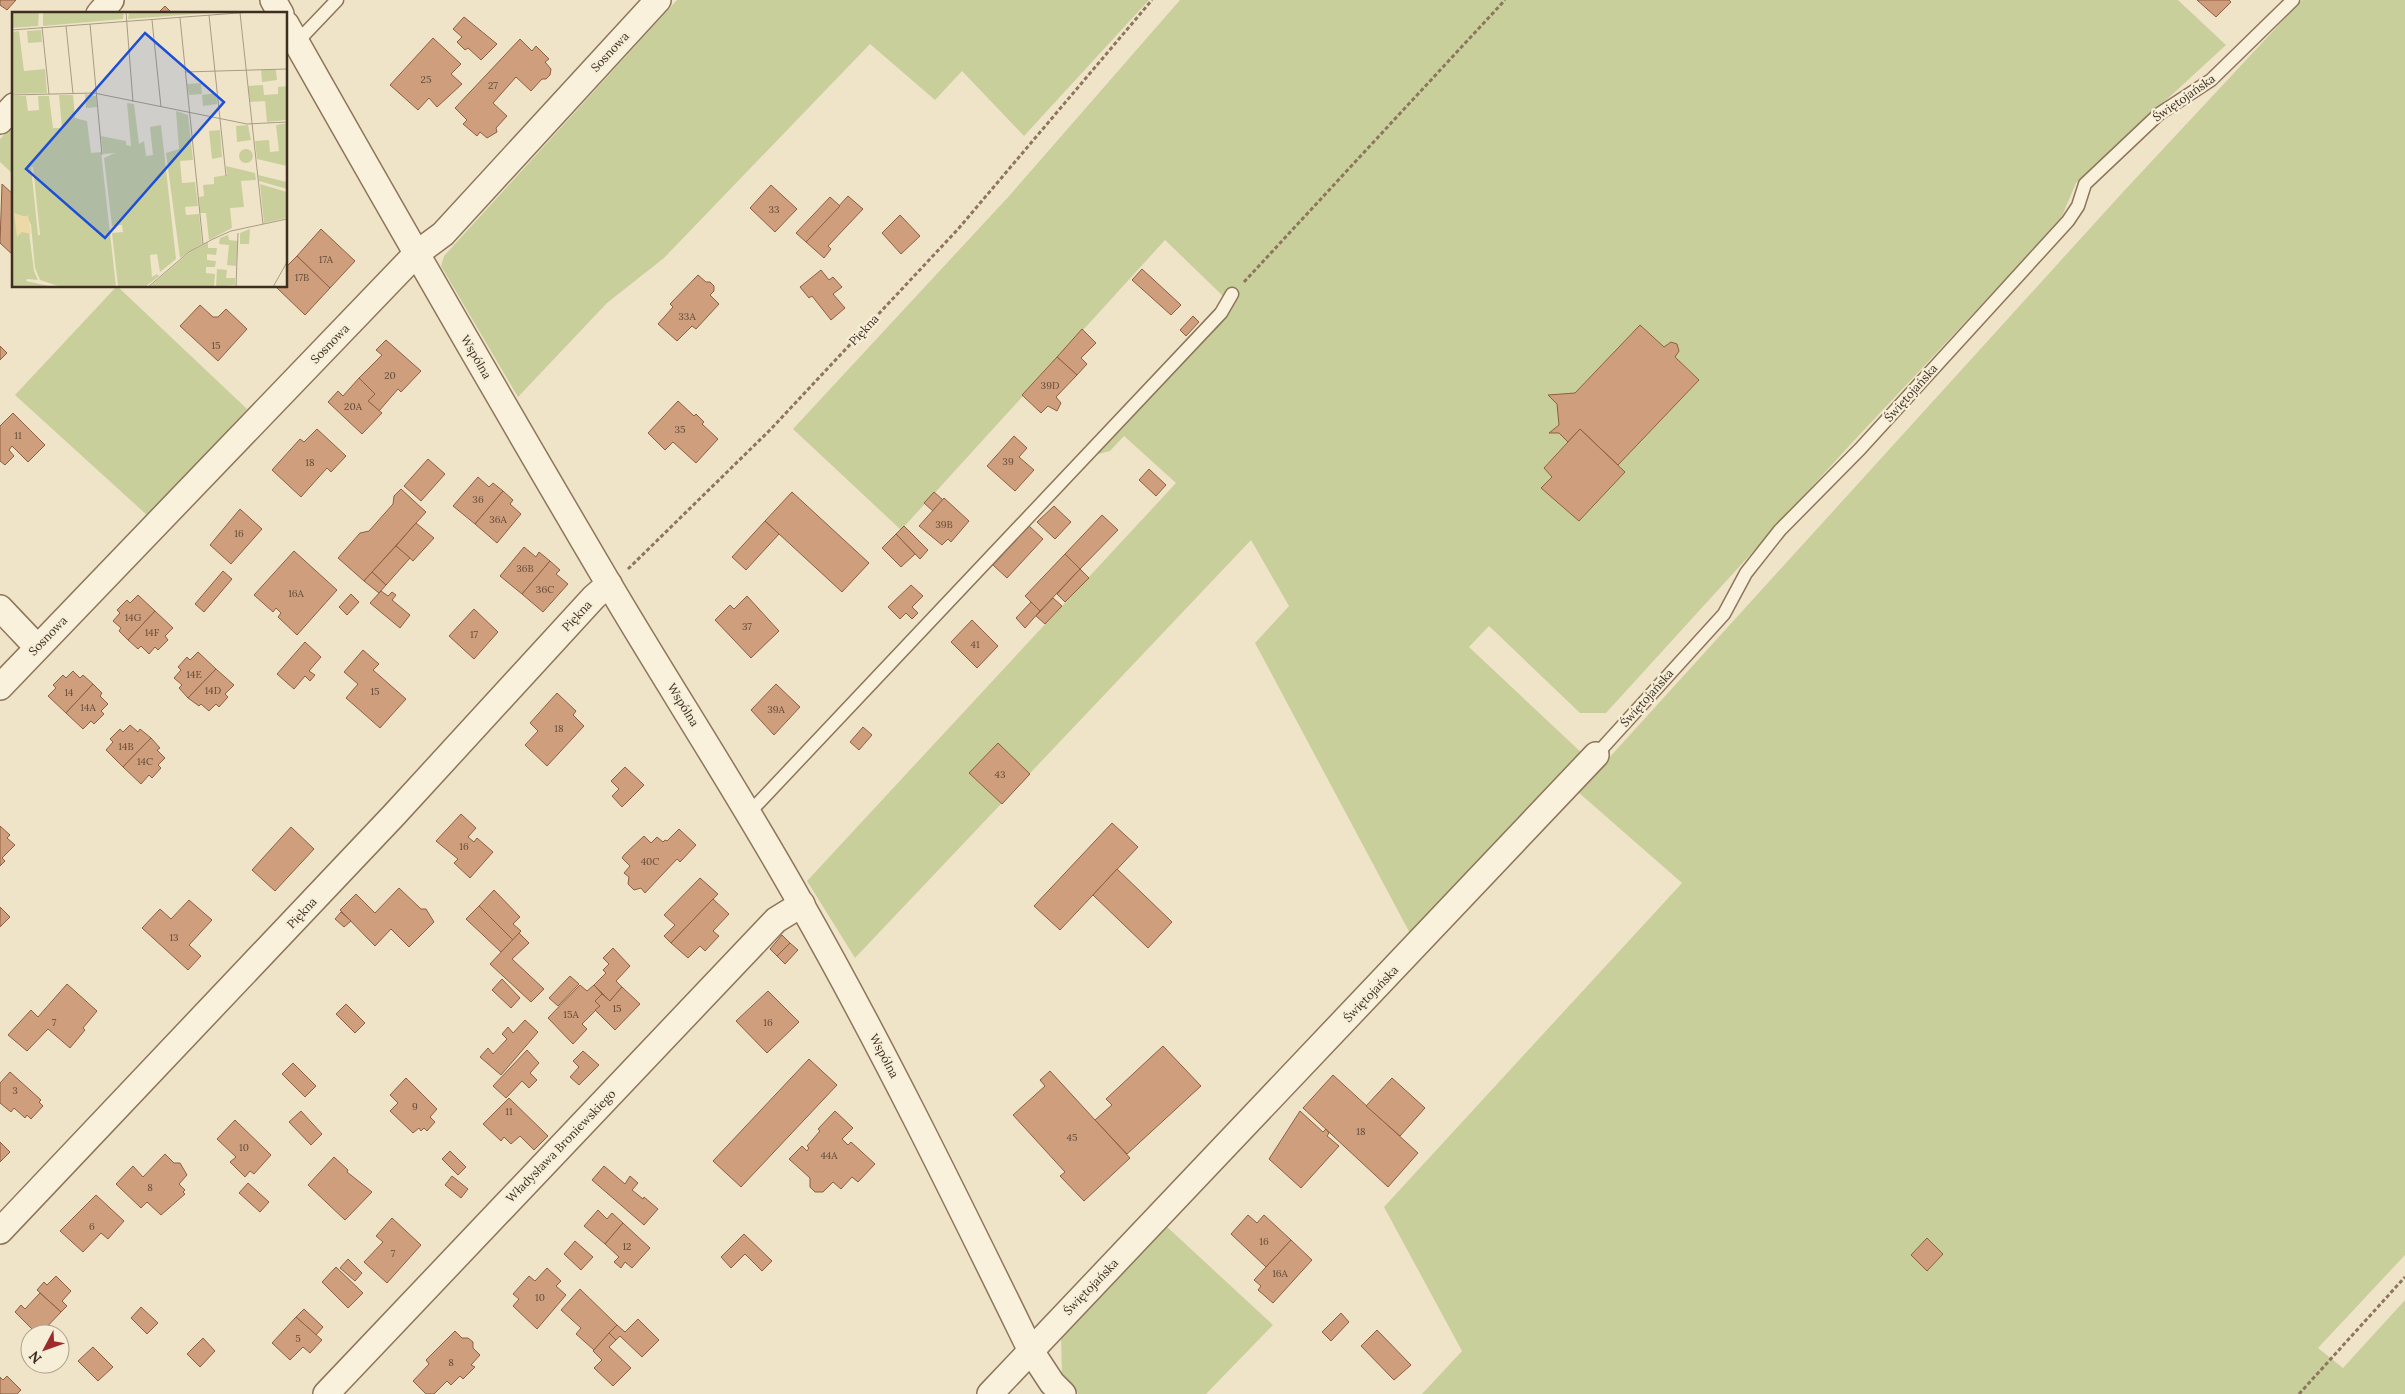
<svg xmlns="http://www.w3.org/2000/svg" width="2405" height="1394" viewBox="0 0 2405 1394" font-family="Lora,serif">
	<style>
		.green { fill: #c9cf9b }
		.building { fill: #cf9f7d; stroke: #8d5f41 }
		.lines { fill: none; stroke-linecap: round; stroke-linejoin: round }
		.service-casing { stroke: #8d765c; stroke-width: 15 }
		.minor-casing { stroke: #8d765c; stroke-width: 28 }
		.path { stroke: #8d765c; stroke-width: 3; stroke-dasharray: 4 2.5; stroke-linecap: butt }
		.service { stroke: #faf1dc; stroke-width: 12 }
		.minor { stroke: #faf1dc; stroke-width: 25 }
		.labels { text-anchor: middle; stroke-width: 4.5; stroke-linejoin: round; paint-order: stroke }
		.number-label { font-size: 10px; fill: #624a37 }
		.street-label { font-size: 12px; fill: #3d2e20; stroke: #f7eed8 }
		.inset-road { fill: none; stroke: #a89b85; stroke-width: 1 }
		.view { fill: #1d4ed8; fill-opacity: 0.15; stroke: #1d4ed8; stroke-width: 2.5 }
		.inset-edge { fill: none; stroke: #3d2e20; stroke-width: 2.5 }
	</style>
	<rect width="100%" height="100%" fill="#f0e4c8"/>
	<g class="green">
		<polygon points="677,0 1149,0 1024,136 962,71 935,100 870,44 664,258 607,303 518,397 441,266 444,256"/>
		<polygon points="1180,0 2178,0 2226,45 2076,183 2060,221 1850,445 1606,713 1580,713 1489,626 1469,647 1584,755 1412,937 1255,643 1289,606 1251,540 855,958 807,881 1176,483 1124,436 1110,451 1095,455 1235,304 1224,297 1165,240 901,530 793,429 1010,195"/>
		<polygon points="2302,0 2405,0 2405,1255 2318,1348 2343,1368 2405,1300 2405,1394 1422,1394 1462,1351 1384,1207 1682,883 1578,792 2123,192"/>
		<polygon points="14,124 14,175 0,162 0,139"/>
		<polygon points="117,286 247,409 148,516 15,395"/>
		<polygon points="1165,1225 1273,1325 1206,1394 1078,1394 1062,1376 1061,1336"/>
	</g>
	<g class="building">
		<polygon points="0,0 16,0 7,10 0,5"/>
		<polygon points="2197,0 2229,0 2231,2 2216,17"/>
		<polygon points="165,6 173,14 161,14 159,12"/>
		<polygon points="464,17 497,44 481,60 468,48 465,50 457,42 462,37 453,29"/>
		<polygon points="433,38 461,64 451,74 462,84 437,107 429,98 418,110 390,85"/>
		<polygon points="520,39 532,51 536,46 549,59 545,62 551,69 550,75 546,79 542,79 531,91 516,77 493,103 507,116 496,128 497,132 487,138 480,132 477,136 463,124 467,120 455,108"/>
		<polygon points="2,184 14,195 13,255 0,243"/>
		<polygon points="771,185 797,209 775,232 750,208"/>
		<polygon points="848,196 863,209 828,246 831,249 824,258 806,242"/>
		<polygon points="830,197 840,206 806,242 796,233"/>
		<polygon points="900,215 920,236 901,254 882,233"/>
		<polygon points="321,229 355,261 330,288 297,256"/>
		<polygon points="297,256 330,288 305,315 275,286 286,286 286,267"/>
		<polygon points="1142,269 1181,305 1171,315 1132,280"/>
		<polygon points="821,270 829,280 833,277 842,287 833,294 845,308 831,320 812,296 809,298 800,287"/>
		<polygon points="698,275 706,282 710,282 714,286 714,291 710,295 719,304 696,329 692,326 677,341 658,324 673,307 670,304"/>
		<polygon points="200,305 213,317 218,317 226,309 247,329 218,361 180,326"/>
		<polygon points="1193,316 1199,322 1186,336 1180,330"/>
		<polygon points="1640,325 1664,347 1671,342 1677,344 1679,351 1675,357 1699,380 1618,465 1580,429 1568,442 1559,433 1549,433 1559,425 1557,404 1548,395 1575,393"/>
		<polygon points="1082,329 1096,343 1081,358 1087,364 1077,375 1057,357"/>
		<polygon points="386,340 421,371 401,392 398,389 379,411 368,401 375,394 359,378 382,355 376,350"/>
		<polygon points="0,346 7,353 0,360"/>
		<polygon points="1057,357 1077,375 1056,397 1061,403 1057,411 1048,406 1041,413 1022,395"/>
		<polygon points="359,378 375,394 368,401 382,413 362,434 328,402 338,391 343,396"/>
		<polygon points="678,401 694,416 696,414 704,422 702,424 718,439 696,463 673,442 665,450 648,433"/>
		<polygon points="13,413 45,445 28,462 12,446 9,450 14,456 5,465 0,461 0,426"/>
		<polygon points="317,429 346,456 331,472 327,468 301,497 272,470 300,439 304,442"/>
		<polygon points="1580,429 1625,472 1579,521 1541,488 1552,477 1544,468"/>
		<polygon points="1014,436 1027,448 1019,457 1034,470 1015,491 987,466"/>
		<polygon points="428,459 445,474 421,501 404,486"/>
		<polygon points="1149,469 1166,485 1156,496 1139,480"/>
		<polygon points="478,477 489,487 493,483 503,491 475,524 453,506"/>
		<polygon points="401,489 426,512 364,581 338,558 360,533 369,531 393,504 394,496"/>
		<polygon points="503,491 513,500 510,504 521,514 497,543 475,524"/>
		<polygon points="792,492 869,563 842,592 765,521"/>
		<polygon points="934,492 943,500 933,511 924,503"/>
		<polygon points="944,498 969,521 951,542 948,539 942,545 919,526"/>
		<polygon points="1054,506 1071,522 1055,539 1037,522"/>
		<polygon points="240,509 262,529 231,564 210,545"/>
		<polygon points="1102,515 1118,530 1080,569 1065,554"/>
		<polygon points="765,521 779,534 746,570 732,557"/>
		<polygon points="416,523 434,538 413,561 396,546"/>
		<polygon points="904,526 928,550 920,559 896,534"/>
		<polygon points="1029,526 1043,539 1007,578 993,565"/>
		<polygon points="896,534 915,554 901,567 882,548"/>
		<polygon points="396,546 410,558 386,585 372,572"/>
		<polygon points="524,547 536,557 539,552 550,561 522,594 500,576"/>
		<polygon points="294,551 337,590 297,635 278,617 281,613 276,608 273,612 254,595"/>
		<polygon points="1065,554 1080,569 1040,611 1025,596"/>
		<polygon points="550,561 560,570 556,574 568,584 543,612 522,594"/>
		<polygon points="1080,569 1089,578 1065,602 1057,594"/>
		<polygon points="223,571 232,579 204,612 195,604"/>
		<polygon points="372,572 386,585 379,593 364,581"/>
		<polygon points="911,585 923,596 912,607 918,613 912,619 906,613 900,619 888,607"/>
		<polygon points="381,591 388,596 392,592 396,595 392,600 410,615 400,628 370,603"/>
		<polygon points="351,594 359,602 347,615 339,607"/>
		<polygon points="138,595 155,611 128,640 119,631 121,628 113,621 120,613 117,610 127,600 130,603"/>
		<polygon points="747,596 779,631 751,658 715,620 730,605 734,609"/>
		<polygon points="1053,598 1062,606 1045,624 1036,616"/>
		<polygon points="1031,602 1040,611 1025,628 1016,618"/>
		<polygon points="474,609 498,632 474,659 449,636"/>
		<polygon points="155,611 173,628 165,636 168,640 158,650 155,647 149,654 141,646 138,649 128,640"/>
		<polygon points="972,620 998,646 977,668 951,642"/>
		<polygon points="305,642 321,657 309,671 315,675 310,681 305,676 294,689 277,674"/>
		<polygon points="363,650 379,664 373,670 406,699 380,728 346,698 358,684 344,672"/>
		<polygon points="198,652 216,669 188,698 179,688 182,685 174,678 181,670 178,667 187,657 190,660"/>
		<polygon points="216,669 234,685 225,694 228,697 219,707 216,704 209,711 201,704 199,706 188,698"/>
		<polygon points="73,671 80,678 83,675 93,684 66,713 48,696 56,688 53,685 63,675 66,678"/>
		<polygon points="93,684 102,693 100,696 108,704 101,711 104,714 94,724 91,721 83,729 66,713"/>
		<polygon points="776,684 800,707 774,735 751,710"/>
		<polygon points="557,693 576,711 573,715 584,726 547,766 525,745 538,731 530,723"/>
		<polygon points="130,725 138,732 140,729 151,738 123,767 106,750 113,742 110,739 120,729 123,732"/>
		<polygon points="863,727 872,735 859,750 850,742"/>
		<polygon points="151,738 160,748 157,750 165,758 158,765 161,768 152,778 149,775 141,784 123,767"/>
		<polygon points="998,743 1030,774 1002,804 969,773"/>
		<polygon points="625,767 644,785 622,807 612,796 619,789 611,781"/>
		<polygon points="461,814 476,828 468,837 474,842 477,838 493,852 470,878 454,863 458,859 436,841"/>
		<polygon points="1112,823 1138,847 1060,930 1034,906"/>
		<polygon points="0,826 10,835 7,838 15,845 2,858 5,861 0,866"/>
		<polygon points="291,827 314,849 275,891 252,870"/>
		<polygon points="679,829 696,845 680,862 677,859 645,893 641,888 634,890 628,884 629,877 624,873 630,866 622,858 624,855 644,836 651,843 657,837 663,842 665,840 667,841"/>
		<polygon points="1117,869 1172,922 1148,948 1093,895"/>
		<polygon points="700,878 718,894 671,943 664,936 675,925 664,915"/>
		<polygon points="399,888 421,909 426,909 434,922 409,947 391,929 375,946 340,910 356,894 375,913"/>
		<polygon points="494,890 520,917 513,924 521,931 513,940 479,906"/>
		<polygon points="713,899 729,914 713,931 719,936 705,951 700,946 688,958 671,943"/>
		<polygon points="189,900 212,920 189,945 201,956 188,970 142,928 160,909 171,919"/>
		<polygon points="479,906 513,940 501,952 466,919"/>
		<polygon points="0,907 10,917 0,927"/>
		<polygon points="341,912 351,921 344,927 335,919"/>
		<polygon points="519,933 529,943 512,959 544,989 531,1002 490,964"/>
		<polygon points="782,935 790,943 777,956 770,949"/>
		<polygon points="790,943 798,950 785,964 777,956"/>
		<polygon points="613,948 630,966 616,981 622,987 610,1001 594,985 606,973 603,970 609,964 603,958"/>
		<polygon points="570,976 579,984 558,1006 549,998"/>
		<polygon points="502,979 520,998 511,1008 492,990"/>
		<polygon points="67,984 97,1011 83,1028 85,1030 70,1048 48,1029 27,1051 8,1035 31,1010 38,1017"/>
		<polygon points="580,985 587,991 594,985 602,994 595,1001 600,1006 582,1024 587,1029 573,1044 548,1018"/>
		<polygon points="622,987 640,1004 615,1030 595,1010 600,1006 595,1001 602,994 610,1001"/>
		<polygon points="768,991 799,1022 767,1053 736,1021"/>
		<polygon points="346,1004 365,1023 355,1033 336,1014"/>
		<polygon points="525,1020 538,1032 501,1075 480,1057 488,1048 493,1054 507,1039 502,1034 508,1027 513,1033"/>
		<polygon points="1163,1046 1201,1086 1127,1154 1095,1120 1112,1105 1106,1099"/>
		<polygon points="527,1050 539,1063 530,1073 537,1080 529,1088 522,1081 506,1098 493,1086"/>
		<polygon points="583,1051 599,1065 579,1085 570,1077 579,1067 573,1061"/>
		<polygon points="809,1059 837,1085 741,1187 713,1161"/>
		<polygon points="293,1063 316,1086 305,1097 282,1074"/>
		<polygon points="1050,1071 1130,1158 1084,1201 1060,1176 1065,1172 1013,1115 1045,1086 1040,1080"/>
		<polygon points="10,1072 41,1100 39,1102 43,1106 31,1119 27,1115 25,1118 14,1108 11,1112 0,1103 0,1083"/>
		<polygon points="1333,1075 1418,1153 1388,1187 1303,1108"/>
		<polygon points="406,1078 437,1109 430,1117 435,1122 427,1131 424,1128 421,1131 419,1128 413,1133 390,1111 398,1103 390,1095"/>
		<polygon points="1392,1078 1425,1108 1400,1136 1366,1106"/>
		<polygon points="509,1098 548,1136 534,1150 520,1136 511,1144 504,1137 501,1141 483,1124"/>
		<polygon points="301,1111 322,1134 311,1145 289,1122"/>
		<polygon points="835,1111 853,1128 842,1139 848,1145 851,1142 875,1164 858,1182 852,1177 841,1189 833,1182 823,1192 815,1192 810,1187 810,1178 789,1159 802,1146 807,1151 809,1148 807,1146 820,1131 818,1129"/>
		<polygon points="1300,1111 1323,1132 1326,1129 1329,1133 1327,1136 1339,1146 1301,1188 1269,1159"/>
		<polygon points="235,1120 271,1155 254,1174 250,1171 245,1177 230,1162 236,1157 217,1139"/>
		<polygon points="0,1142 10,1152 0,1162"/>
		<polygon points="450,1151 466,1167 458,1175 442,1159"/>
		<polygon points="165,1154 174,1163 180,1163 187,1175 179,1184 185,1190 183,1192 185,1194 161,1215 147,1202 141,1208 116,1184 133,1166 143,1177"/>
		<polygon points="334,1157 348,1170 347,1172 372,1192 345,1220 308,1185"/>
		<polygon points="604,1166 625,1184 630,1176 638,1183 632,1190 643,1199 644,1197 658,1209 644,1225 592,1180"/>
		<polygon points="452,1176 468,1189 461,1198 445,1185"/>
		<polygon points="248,1183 269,1202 260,1212 239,1193"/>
		<polygon points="96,1195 124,1221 108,1239 101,1233 83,1252 60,1231"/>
		<polygon points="598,1210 607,1219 612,1213 623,1223 605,1244 584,1226"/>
		<polygon points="1248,1215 1257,1223 1264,1215 1291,1240 1266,1267 1231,1234"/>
		<polygon points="392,1218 421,1245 387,1283 364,1262 383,1242 376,1236"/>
		<polygon points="623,1223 650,1248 632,1268 625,1262 621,1268 614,1262 619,1257 605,1244"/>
		<polygon points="744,1234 772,1261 762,1271 745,1254 731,1268 721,1257"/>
		<polygon points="1927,1238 1943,1254 1927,1271 1911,1255"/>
		<polygon points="1291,1240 1312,1260 1273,1303 1258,1290 1261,1286 1254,1280"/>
		<polygon points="575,1241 593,1257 581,1270 564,1254"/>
		<polygon points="348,1259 362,1273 355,1281 340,1268"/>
		<polygon points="336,1267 363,1293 348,1308 322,1282"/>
		<polygon points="547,1268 561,1281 556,1286 566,1295 537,1329 513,1306 519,1299 513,1294 529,1276 535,1281"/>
		<polygon points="56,1276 71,1291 62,1301 67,1306 61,1312 37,1290 44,1282 47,1285"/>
		<polygon points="580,1289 617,1325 594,1350 576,1334 581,1328 561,1310"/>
		<polygon points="40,1293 61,1312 40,1334 37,1334 15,1312 21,1305 25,1309"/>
		<polygon points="141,1307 158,1323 147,1334 131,1318"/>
		<polygon points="304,1309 323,1327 316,1335 296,1317"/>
		<polygon points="1341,1313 1349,1322 1331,1341 1322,1332"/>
		<polygon points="296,1317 322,1340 310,1353 303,1347 290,1360 272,1343"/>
		<polygon points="638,1319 659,1340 642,1357 620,1336 616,1340 609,1333 617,1325 625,1332"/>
		<polygon points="1377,1330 1411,1365 1394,1380 1361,1346"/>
		<polygon points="455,1331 462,1338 468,1338 473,1342 473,1348 480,1355 471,1365 475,1367 463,1379 460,1376 451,1385 447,1381 434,1394 426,1394 413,1381 429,1364 426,1360"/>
		<polygon points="609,1333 616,1340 609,1347 631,1368 613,1386 594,1368 602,1360 593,1351"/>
		<polygon points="203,1338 215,1351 200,1367 187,1354"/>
		<polygon points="93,1347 113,1367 98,1381 78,1361"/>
		<polygon points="7,1376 21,1390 17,1394 0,1394 0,1377 3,1380"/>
	</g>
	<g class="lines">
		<defs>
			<g id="service">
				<polyline points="297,42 337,0"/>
				<polyline points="1596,755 1724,614 1746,573 1780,530 1860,449 2068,221 2078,206 2085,184 2159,114 2211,80 2293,0"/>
				<polyline points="749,813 1221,313 1232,294"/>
			</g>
			<g id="minor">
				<polyline points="273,0 281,14"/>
				<polyline points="99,14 111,0"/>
				<path d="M286,24C391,210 498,396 607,581C670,688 739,793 800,902C883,1048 957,1200 1031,1351L1052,1383L1063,1394"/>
				<polyline points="0,121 14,106"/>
				<polyline points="0,608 37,647"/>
				<polyline points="0,687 416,254 443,234 658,0"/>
				<polyline points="0,1231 394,815 594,597 609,584"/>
				<polyline points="326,1394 776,920 802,904"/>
				<polyline points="990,1394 1596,755"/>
			</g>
		</defs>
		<use href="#service" class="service-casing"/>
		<use href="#minor" class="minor-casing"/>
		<g class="path">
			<polyline points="1244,282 1505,0"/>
			<polyline points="628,569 771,429 959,228 1152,0"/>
			<polyline points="2299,1394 2405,1277"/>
		</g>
		<use href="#service" class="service"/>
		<use href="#minor" class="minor"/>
	</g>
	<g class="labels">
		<g class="number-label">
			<text x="426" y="83">25</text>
			<text x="493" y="89">27</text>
			<text x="774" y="213">33</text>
			<text x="326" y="263">17A</text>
			<text x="302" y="281">17B</text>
			<text x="687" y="320">33A</text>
			<text x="216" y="349">15</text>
			<text x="390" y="379">20</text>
			<text x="1050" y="389">39D</text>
			<text x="353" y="410">20A</text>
			<text x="680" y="433">35</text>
			<text x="18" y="439">11</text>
			<text x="1008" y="465">39</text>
			<text x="310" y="466">18</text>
			<text x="478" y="503">36</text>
			<text x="498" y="523">36A</text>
			<text x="944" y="528">39B</text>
			<text x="239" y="537">16</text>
			<text x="525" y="572">36B</text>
			<text x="545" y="593">36C</text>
			<text x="296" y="597">16A</text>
			<text x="133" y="621">14G</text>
			<text x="747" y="630">37</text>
			<text x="152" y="636">14F</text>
			<text x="474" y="638">17</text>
			<text x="975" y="648">41</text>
			<text x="194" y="678">14E</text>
			<text x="213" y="694">14D</text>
			<text x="375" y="695">15</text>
			<text x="69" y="696">14</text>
			<text x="88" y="711">14A</text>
			<text x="776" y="713">39A</text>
			<text x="559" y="732">18</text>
			<text x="126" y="750">14B</text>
			<text x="145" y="765">14C</text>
			<text x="1000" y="778">43</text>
			<text x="464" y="850">16</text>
			<text x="650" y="865">40C</text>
			<text x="174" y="941">13</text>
			<text x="617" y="1012">15</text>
			<text x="571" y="1018">15A</text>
			<text x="54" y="1026">7</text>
			<text x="768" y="1026">16</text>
			<text x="15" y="1094">3</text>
			<text x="415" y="1110">9</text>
			<text x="509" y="1115">11</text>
			<text x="1361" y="1135">18</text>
			<text x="1072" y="1141">45</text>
			<text x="244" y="1151">10</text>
			<text x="829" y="1159">44A</text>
			<text x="150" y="1191">8</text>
			<text x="92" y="1230">6</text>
			<text x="1264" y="1245">16</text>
			<text x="627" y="1250">12</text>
			<text x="393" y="1257">7</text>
			<text x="1280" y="1277">16A</text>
			<text x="540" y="1301">10</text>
			<text x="298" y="1342">5</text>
			<text x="451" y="1366">8</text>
		</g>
		<g class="street-label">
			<text transform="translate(610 52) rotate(-47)" y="4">Sosnowa</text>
			<text transform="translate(2184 98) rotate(-35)" y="4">Świętojańska</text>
			<text transform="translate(864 330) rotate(-47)" y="4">Piękna</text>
			<text transform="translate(330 344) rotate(-46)" y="4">Sosnowa</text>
			<text transform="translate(476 357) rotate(60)" y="4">Wspólna</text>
			<text transform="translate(1911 393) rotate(-48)" y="4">Świętojańska</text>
			<text transform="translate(577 616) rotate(-47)" y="4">Piękna</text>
			<text transform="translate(48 636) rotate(-46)" y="4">Sosnowa</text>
			<text transform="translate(1647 698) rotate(-48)" y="4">Świętojańska</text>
			<text transform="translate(683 705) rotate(58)" y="4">Wspólna</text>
			<text transform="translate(302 913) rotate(-47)" y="4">Piękna</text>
			<text transform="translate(1371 994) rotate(-46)" y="4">Świętojańska</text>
			<text transform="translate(884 1056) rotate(62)" y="4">Wspólna</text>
			<text transform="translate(561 1146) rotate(-46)" y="4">Władysława Broniewskiego</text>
			<text transform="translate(1091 1287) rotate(-46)" y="4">Świętojańska</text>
		</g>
	</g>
	<g transform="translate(12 12)">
		<rect width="275" height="275" fill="#f0e4c8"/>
		<path d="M0,0H27L26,14L0,16ZM31,0H112L111,7L31,14ZM117,0H210L116,7ZM29,18L30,30L16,31L15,19ZM7,19L12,59L33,57L35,81L0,82V20ZM249,58H264L265,68L250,70ZM189,71L190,82L177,83L175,72ZM251,73L252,83L266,82V75L275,74V108L255,110L253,89L238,90L236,74ZM204,81L205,92L191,94L190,83ZM73,82L84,84L85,95L74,96ZM47,83H61L63,106L75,109L79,141L89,140L104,275H49L28,268L23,256L19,213L15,205L3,202L9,223V220H17L22,259L26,268L15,267L14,269L42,275H0V84H14L16,99L27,98L26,84H37L41,116H50ZM19,155H21L28,223H26ZM115,91L122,92L127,132L132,129L134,144L141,143L138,115L149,113L164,247L148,260L145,242L138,243L140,265L145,262L147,264L133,275L106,274L100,221L111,220L110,213L100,214L92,146L103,141L91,142L89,124L114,129V133L119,134ZM164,99L176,103L181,148L168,149L170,171L183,170L186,194L173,195L174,203L187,202L190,232L168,246L154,141L167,137ZM275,111V154L245,147L243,129L257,128L258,140L267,139L264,113ZM236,113L239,128L225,130L224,114ZM208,118L210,145L200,147L197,119ZM227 144a7 7 0 1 1 14 0a7 7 0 1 1-14 0ZM214,154L243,161L244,168L229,169L232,195L218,196L220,216L197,228L194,201H188L187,185L192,184L191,173L202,172V165L215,163ZM246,163L275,170V177L247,169ZM248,172L275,180V206L252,211ZM238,217L237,232H228V221ZM216,223L217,228L226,229L224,254L215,253L217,233L207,232L208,226ZM196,230V236H205L204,243L195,242V248L204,249L203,255H194V261L203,262L202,274L137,275L177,241ZM205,257L215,258L214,266H223V273L204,275Z" fill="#c9cf9b" fill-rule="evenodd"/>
		<path d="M2,201L12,205L16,203L19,222L9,220L5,225Z" fill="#ecd9a5"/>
		<path class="inset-road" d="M114,0L121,90M228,1L251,212M197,3L214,164M168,6L191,232M140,8L149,95M78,12L90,143M54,14L61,82M30,15L37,82M0,18L239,0M173,60L275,57M0,83L82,81L235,112L275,110M136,275L177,240L201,227L219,219L275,207M224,275L226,221M261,275L275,250"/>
		<path class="view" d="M133,21L212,90L93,226L14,157Z"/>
		<rect width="275" height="275" class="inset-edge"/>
	</g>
	<g transform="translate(45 1349) rotate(229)"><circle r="24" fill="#f7eed8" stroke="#ada18e"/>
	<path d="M0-4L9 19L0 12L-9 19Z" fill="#9e2a2b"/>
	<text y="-8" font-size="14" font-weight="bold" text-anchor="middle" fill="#3d2e20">N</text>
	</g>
</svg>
